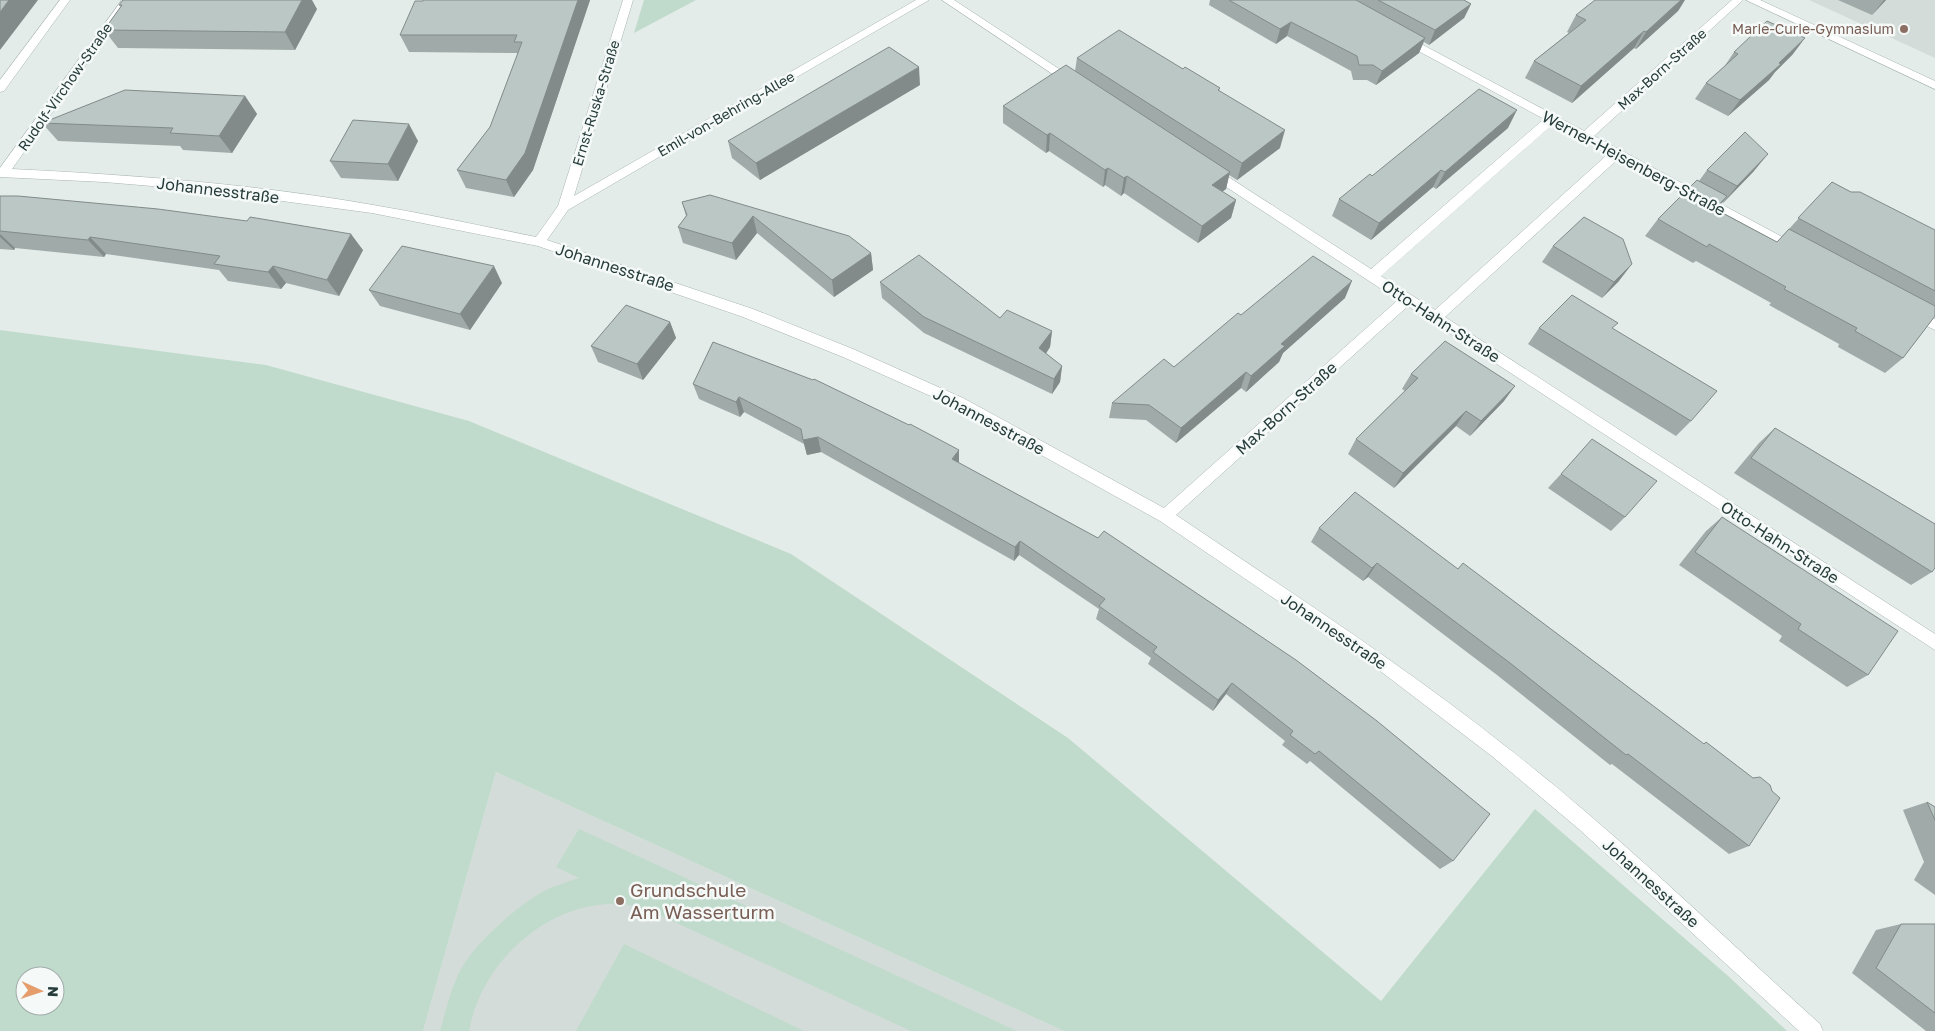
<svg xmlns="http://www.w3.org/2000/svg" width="1935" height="1031" viewBox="0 0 1935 1031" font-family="'Golos Text',sans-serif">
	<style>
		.built { fill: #d3dcd9 }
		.green { fill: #c0dbcc; fill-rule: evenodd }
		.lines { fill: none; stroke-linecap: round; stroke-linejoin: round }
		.minor-casing { stroke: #a7b4b2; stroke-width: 1 }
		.minor { fill: #fff; fill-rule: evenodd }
		.wall { fill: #a0aba9 }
		.shaded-wall { fill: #828b89 }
		.building { fill: #bac7c4; stroke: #828b89 }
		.education-dot { fill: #8d6e63; stroke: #f5f9f8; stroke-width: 2 }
		.labels { text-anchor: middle; stroke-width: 5; stroke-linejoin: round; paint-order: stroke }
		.far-education-label { font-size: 14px; fill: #785e54; stroke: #f5f9f8; text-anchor: end }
		.far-street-label { font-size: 14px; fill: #253c3a; stroke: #f5f9f8 }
		.street-label { font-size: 16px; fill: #253c3a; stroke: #f5f9f8 }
		.near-education-label { font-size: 19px; fill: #785e54; stroke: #f5f9f8; text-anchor: start }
	</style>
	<rect width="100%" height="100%" fill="#e4ecea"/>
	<g class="built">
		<polygon points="1809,0 1935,0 1935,58"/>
		<polygon points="496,772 1064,1031 423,1031"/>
	</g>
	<g class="green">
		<polygon points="644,0 696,0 634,33"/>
		<path d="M0,330L266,365L469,421L791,554L1068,738L1381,1001L1535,809L1727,975L1787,1031H1064L496,772L423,1031H0ZM25,976H55V1006H25Z"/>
		<path d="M579,829L967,1008L1017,1031H911L653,912C643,909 633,905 623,904C550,899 481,961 469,1031H440C446,1010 451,988 461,969C476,942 519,904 546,890C556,885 568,882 579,878L556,867Z"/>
		<polygon points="624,944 804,1031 576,1031"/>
	</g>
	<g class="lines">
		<defs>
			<g id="minor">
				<polygon points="60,0 70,0 4,91 0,92 0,80"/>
				<path d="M122,0H132L12,169C133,175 254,184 373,205C427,214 482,226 536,237L558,206L623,0H633L574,196L916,0H929L568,210L547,240L753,309L853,349L963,398L1164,508L1398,300L1208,175L1206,172L1208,169H1216L1371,269L1544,119L1400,41L1398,39L1400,37H1408L1584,131L1732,0H1743L1594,136L1801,247L1802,250L1801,253H1791L1618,159L1445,317L1935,634V650L1408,306L1176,515C1287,590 1399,662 1504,745C1615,831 1716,930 1820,1024L1823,1031H1799L1580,830L1493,757L1371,664L1160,521L953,406L843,357L743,317L538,246L372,213L200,190L104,182L0,177V168ZM1553,124L1608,154L1435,310L1381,276Z"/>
				<polygon points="942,0 954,0 1079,82 1077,85 1069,85"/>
				<polygon points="1746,0 1760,0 1935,81 1935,89"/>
				<polygon points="1913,308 1935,319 1935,330 1908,317 1906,313 1908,309"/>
			</g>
		</defs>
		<use href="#minor" class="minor-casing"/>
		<use href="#minor" class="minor"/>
	</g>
	<g class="wall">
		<polygon points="590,0 533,170 514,197 466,188 457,170 490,127 518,53 409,52 400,35"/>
		<polygon points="1210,0 1464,0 1471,4 1464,18 1429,45 1424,42 1419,53 1376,85 1367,80 1353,80 1351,71 1287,36 1276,44 1209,5"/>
		<polygon points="1838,0 1886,0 1872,15"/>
		<polygon points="1683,3 1678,11 1636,49 1634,48 1572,103 1525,78 1534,61 1569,33 1567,32 1576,15"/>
		<polygon points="119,5 317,9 295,50 118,48 104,30 121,7"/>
		<polygon points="1734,52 1793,54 1775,72 1769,80 1728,116 1695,99 1706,83 1724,67"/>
		<polygon points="1077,58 1183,69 1220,88 1219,91 1280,148 1237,180 1229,175 1226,189 1222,192 1236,200 1231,218 1198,243 1124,193 1121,196 1105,185 1103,187 1049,151 1046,153 1003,123 1003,106 1075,71"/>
		<polygon points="920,85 760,180 732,158 728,141"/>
		<polygon points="245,96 257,114 232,153 183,150 180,146 58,141 42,123"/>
		<polygon points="1508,128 1436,189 1433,187 1371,240 1332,216 1339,199 1372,176"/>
		<polygon points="418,141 398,181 341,178 330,161"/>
		<polygon points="1707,170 1754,171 1723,203 1722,202 1716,209 1777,242 1832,182 1851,192 1935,230 1935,316 1903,358 1885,373 1838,347 1839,344 1769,305 1771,303 1696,261 1693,263 1645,236 1658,219 1699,181"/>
		<polygon points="710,195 871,253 873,270 834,297 757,233 736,260 683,243 678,227 686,216 682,202"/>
		<polygon points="0,196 363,250 339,296 286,283 281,289 228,281 219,270 106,254 104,257 15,248 14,250 0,249"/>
		<polygon points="1553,246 1619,281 1602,298 1542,262"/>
		<polygon points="880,282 1000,318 1052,331 1050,347 1046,354 1062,366 1060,382 1052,394 924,333 882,298"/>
		<polygon points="502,283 470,330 380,306 369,290"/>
		<polygon points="1345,298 1283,353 1279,362 1246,392 1241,388 1176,443 1146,420 1109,418 1112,403 1174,367 1241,315"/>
		<polygon points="670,322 676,338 643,380 598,362 591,346"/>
		<polygon points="1539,328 1613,329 1691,421 1676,436 1528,344"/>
		<polygon points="713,342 959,463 1098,538 1453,861 1440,869 1310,761 1307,764 1282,745 1285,741 1226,694 1213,711 1148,664 1151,658 1096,619 1099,609 1019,555 1014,561 821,452 807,455 804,444 744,412 740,417 699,399 693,384"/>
		<polygon points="1411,374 1504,401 1470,436 1456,426 1394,488 1348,454 1356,439 1405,391 1402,389"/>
		<polygon points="1775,428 1932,572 1911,585 1734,473 1759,443"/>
		<polygon points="1561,474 1625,517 1611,531 1548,488"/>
		<polygon points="1722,517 1868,675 1847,687 1779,641 1782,636 1679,565 1706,531"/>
		<polygon points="1319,528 1458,569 1703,744 1706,742 1749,846 1729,854 1612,764 1610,765 1497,675 1368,577 1363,581 1311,542"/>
		<polygon points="1927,802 1935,807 1935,895 1914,880 1924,862 1903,810"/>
		<polygon points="1901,924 1935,924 1935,1031 1926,1031 1852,973 1876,930"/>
	</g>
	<g class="shaded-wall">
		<polygon points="9,0 38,0 0,50 0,12"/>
		<polygon points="302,0 312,0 317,9 295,50 285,32"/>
		<polygon points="578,0 590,0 533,170 514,197 506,180"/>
		<polygon points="1681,0 1685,0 1678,11 1636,49 1646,32"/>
		<polygon points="1884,0 1886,0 1872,15"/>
		<polygon points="1471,4 1464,18 1429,45 1435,30"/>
		<polygon points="1291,22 1287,36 1276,44 1280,29"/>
		<polygon points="1644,31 1634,48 1572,103 1581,86"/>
		<polygon points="1425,38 1419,53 1376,85 1382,71"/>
		<polygon points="1805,38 1793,54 1775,72 1769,80 1728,116 1740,100"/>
		<polygon points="919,67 920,85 760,180 756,163"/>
		<polygon points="245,96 257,114 232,153 219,136"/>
		<polygon points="1517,110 1508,128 1436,189 1445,172"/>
		<polygon points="409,124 418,141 398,181 388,164"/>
		<polygon points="1285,130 1280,148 1237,180 1242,163"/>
		<polygon points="1050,133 1049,151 1046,153 1047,135"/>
		<polygon points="1768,154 1754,171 1723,203 1737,186"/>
		<polygon points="1108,168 1105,185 1103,187 1105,170"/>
		<polygon points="1441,170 1433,187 1371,240 1379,223"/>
		<polygon points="1230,172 1226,189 1208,202 1212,185"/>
		<polygon points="1127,176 1124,193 1121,196 1124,178"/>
		<polygon points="1727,196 1714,213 1715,209"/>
		<polygon points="1236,200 1231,218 1198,243 1202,226"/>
		<polygon points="753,216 757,233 736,260 732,243"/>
		<polygon points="0,234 15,248 14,250 0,237"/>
		<polygon points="351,234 363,250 339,296 327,280"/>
		<polygon points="90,237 106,254 104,257 88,240"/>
		<polygon points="871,253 873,270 834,297 832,280"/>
		<polygon points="1632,264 1619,281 1602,298 1614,282"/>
		<polygon points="273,266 286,283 281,289 268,272"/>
		<polygon points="494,266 502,283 470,330 460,314"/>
		<polygon points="1352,281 1345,298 1283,353 1279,362 1246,392 1251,376 1281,344"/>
		<polygon points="670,322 676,338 643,380 637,364"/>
		<polygon points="1052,331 1050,347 1038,364 1039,348"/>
		<polygon points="1062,366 1060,382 1052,394 1054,379"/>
		<polygon points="1246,372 1241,388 1176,443 1181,428"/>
		<polygon points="1515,386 1504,401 1470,436 1481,421"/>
		<polygon points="739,397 744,412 740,417 736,402"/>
		<polygon points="1466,411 1456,426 1394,488 1403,473"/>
		<polygon points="818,437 821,452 807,455 803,440"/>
		<polygon points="959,450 959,465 952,459"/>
		<polygon points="1020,541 1019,555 1014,561 1015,547"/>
		<polygon points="1377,563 1368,577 1363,581 1372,568"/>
		<polygon points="1232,683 1226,694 1213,711 1218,700"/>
	</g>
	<g class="building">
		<polygon points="0,0 9,0 0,12"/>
		<polygon points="123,0 302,0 285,32 104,30 122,5 119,5"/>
		<polygon points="423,0 578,0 525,153 506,180 457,170 490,127 522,42 514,42 517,35 400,35 415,1 423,1"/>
		<polygon points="1229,0 1356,0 1425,38 1382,71 1373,65 1359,65 1357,56 1291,22 1280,29"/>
		<polygon points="1378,0 1464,0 1471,4 1435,30"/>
		<polygon points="1595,0 1681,0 1646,32 1644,31 1581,86 1534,61 1586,20 1576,15"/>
		<polygon points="1767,21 1805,38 1779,63 1781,64 1740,100 1706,83 1738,54 1734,52"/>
		<polygon points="1119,30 1183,69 1185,67 1220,88 1218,90 1285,130 1242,163 1077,58"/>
		<polygon points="889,47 919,67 756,163 728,141"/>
		<polygon points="1066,65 1230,172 1212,185 1236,200 1202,226 1127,176 1124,178 1108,168 1105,170 1050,133 1047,135 1003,106"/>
		<polygon points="1479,89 1517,110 1445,172 1441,170 1379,223 1339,199 1370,174 1372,176"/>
		<polygon points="125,90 245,96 219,136 170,133 173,128 42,123"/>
		<polygon points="353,120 409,124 388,164 330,161"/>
		<polygon points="1745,132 1768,154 1737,186 1707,170"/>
		<polygon points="1697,180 1727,196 1715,209 1777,242 1789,229 1935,306 1935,316 1903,358 1855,331 1857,328 1784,289 1786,287 1709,244 1707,247 1658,219"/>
		<polygon points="1832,182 1851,192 1860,192 1935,230 1935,291 1798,218"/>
		<polygon points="710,195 849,236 871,253 832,280 753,216 732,243 678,227 687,215 682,202"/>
		<polygon points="0,196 18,196 158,209 247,221 250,217 351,234 327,280 273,266 268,272 214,264 220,256 90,237 88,240 0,231"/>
		<polygon points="1584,217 1623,239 1632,264 1614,282 1553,246"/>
		<polygon points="402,246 494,266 460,314 369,290"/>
		<polygon points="919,255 1000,318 1007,310 1052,331 1039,348 1062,366 1054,379 924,317 880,282"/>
		<polygon points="1313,256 1352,281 1281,344 1285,346 1251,376 1246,372 1181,428 1149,405 1112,403 1164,359 1174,367 1238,313 1241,315"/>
		<polygon points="1572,295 1618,323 1612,328 1717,391 1691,421 1539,328"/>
		<polygon points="626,305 670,322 637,364 591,346"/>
		<polygon points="1445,341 1515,386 1481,421 1466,411 1403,473 1356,439 1418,378 1411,374"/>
		<polygon points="713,342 813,380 814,379 909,425 910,424 959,450 952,459 1098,538 1104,531 1296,660 1377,721 1490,814 1453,861 1319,751 1315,754 1290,735 1293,731 1232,683 1218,700 1153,652 1157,647 1099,606 1105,599 1020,541 1015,547 818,437 803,440 801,429 739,397 736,402 693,384"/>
		<polygon points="1775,428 1935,524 1935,568 1932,572 1751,458"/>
		<polygon points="1592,439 1657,481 1625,517 1561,474"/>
		<polygon points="1355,492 1458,569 1463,563 1704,744 1706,742 1753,778 1760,777 1770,785 1772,791 1780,798 1749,846 1628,754 1626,755 1510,663 1377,563 1372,568 1319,528"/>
		<polygon points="1722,517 1898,631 1868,675 1798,629 1801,624 1695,552"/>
		<polygon points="1927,802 1935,807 1935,820"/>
		<polygon points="1901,924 1935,924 1935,1013 1876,968"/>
	</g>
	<g class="education-dot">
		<circle cx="1904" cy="29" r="5"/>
		<circle cx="620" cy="901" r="5"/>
	</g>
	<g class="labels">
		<g class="far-education-label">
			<text x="1894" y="34">Marie-Curie-Gymnasium</text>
		</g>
		<g class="far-street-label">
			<text transform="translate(1662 69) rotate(-42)" y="5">Max-Born-Straße</text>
			<text transform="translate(65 87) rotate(-55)" y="5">Rudolf-Virchow-Straße</text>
			<text transform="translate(596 103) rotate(-73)" y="5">Ernst-Ruska-Straße</text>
			<text transform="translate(726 114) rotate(-30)" y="5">Emil-von-Behring-Allee</text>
		</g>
		<g class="street-label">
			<text transform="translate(1634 163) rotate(28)" y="6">Werner-Heisenberg-Straße</text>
			<text transform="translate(218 190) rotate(7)" y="6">Johannesstraße</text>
			<text transform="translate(615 267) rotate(18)" y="6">Johannesstraße</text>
			<text transform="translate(1441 321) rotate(33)" y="6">Otto-Hahn-Straße</text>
			<text transform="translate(1286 408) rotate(-42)" y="6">Max-Born-Straße</text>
			<text transform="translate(989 421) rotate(28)" y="6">Johannesstraße</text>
			<text transform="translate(1780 542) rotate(33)" y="6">Otto-Hahn-Straße</text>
			<text transform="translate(1334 631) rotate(34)" y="6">Johannesstraße</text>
			<text transform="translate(1651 883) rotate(42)" y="6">Johannesstraße</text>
		</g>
		<g class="near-education-label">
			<text x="630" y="897">Grundschule<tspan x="630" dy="22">Am Wasserturm</tspan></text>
		</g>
	</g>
	<g transform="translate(40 991) rotate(93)"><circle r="24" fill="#f5f9f8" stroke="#a2adac"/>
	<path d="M0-4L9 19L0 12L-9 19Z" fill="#e49d6b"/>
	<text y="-8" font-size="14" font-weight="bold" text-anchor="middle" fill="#253c3a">N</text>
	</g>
</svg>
